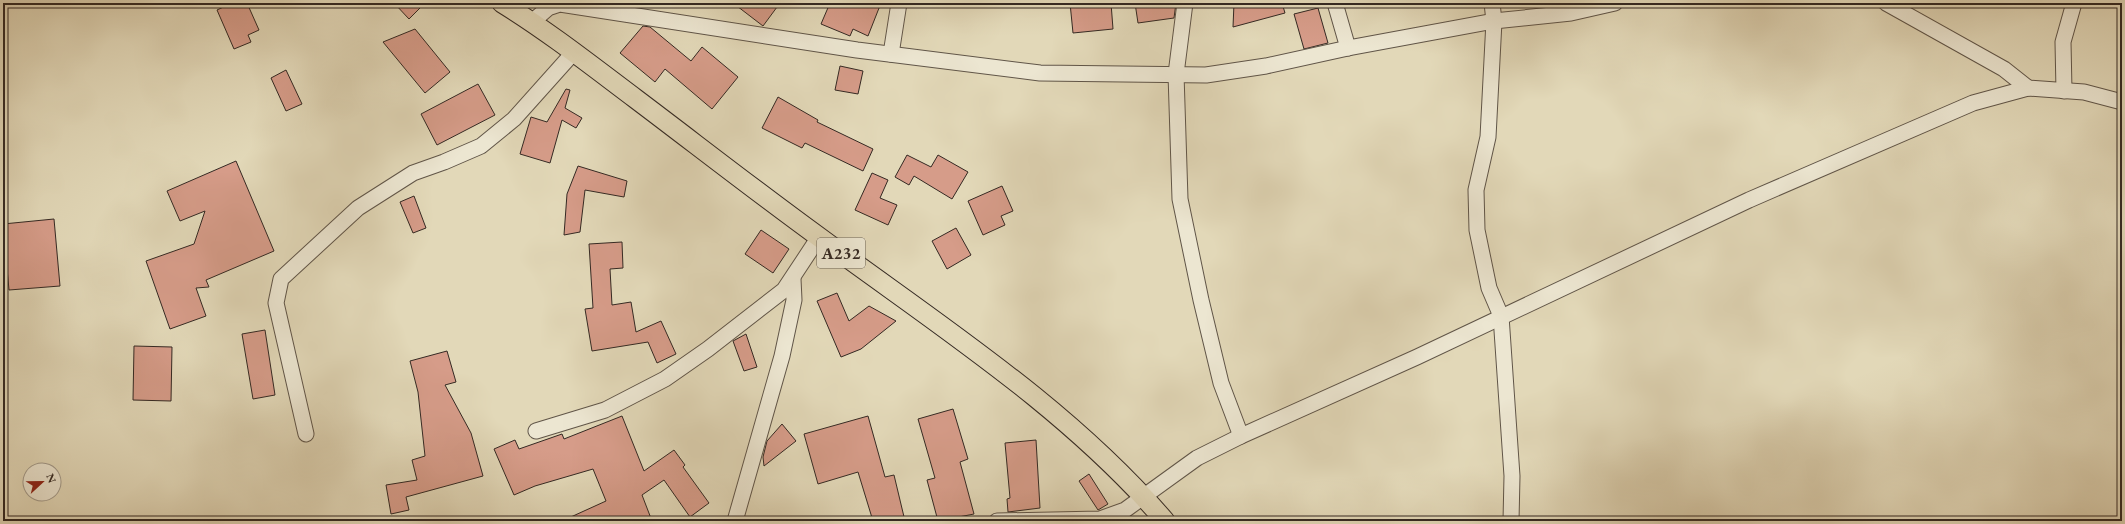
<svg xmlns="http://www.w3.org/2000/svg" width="2125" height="524" viewBox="0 0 2125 524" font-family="'EB Garamond',serif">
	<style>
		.building { fill: #d69c89; stroke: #342923 }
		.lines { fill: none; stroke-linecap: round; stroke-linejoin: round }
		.minor-casing { stroke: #605548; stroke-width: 17 }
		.major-casing { stroke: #342923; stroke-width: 21 }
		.minor { stroke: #ece6d1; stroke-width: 15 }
		.major { stroke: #e2d8b8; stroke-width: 19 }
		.labels { text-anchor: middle; stroke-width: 3; stroke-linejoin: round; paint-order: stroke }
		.shield { fill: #ece6d1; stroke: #6b6257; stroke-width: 1 }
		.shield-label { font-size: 17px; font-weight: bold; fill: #342923 }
	</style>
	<rect width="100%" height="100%" fill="#e2d8b8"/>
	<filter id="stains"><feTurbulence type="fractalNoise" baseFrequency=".005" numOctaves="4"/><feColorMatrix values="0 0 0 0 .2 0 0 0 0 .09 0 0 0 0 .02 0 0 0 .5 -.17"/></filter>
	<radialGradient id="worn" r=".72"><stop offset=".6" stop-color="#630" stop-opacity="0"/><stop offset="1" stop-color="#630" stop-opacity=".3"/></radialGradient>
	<g class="building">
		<polygon points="232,3 247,3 259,30 248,35 251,42 234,49 217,10"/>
		<polygon points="394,3 425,3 409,19"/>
		<polygon points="733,3 780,3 763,26"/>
		<polygon points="830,3 881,3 868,36 853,29 850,36 821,24"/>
		<polygon points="1070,3 1111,3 1113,29 1073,33"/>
		<polygon points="1135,3 1176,3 1174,18 1138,23"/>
		<polygon points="1234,3 1282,3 1285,13 1233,27"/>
		<polygon points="1318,8 1328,43 1304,49 1294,14"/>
		<polygon points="643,26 650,27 691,61 702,47 738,77 712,109 665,69 655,82 620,53"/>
		<polygon points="415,29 450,72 425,93 383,42"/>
		<polygon points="840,66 863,71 858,94 835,90"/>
		<polygon points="286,70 302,104 286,111 271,78"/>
		<polygon points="478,84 495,115 437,145 421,114"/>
		<polygon points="566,89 570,90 565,108 582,118 576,128 562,120 550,163 520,154 531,117 547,122"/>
		<polygon points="778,97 818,120 817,122 873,149 863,171 805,143 802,148 762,128"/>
		<polygon points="907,155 931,167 938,155 968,172 952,199 914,176 909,185 895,177"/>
		<polygon points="236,161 274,251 206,280 209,287 196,288 206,316 170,329 146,261 194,244 205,211 180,221 167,191"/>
		<polygon points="578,166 627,181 624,197 585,190 580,232 564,235 567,194"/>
		<polygon points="872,173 888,180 880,198 897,205 888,225 855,210"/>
		<polygon points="1002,186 1013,211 1001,216 1005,225 983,235 968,201"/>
		<polygon points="414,196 426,228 413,233 400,202"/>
		<polygon points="54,219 60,286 9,290 3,224"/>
		<polygon points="956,228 971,255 947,269 932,241"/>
		<polygon points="761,230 789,249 773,273 745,254"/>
		<polygon points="622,242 623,268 610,269 612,305 631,302 636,332 661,321 676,354 657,363 648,342 592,351 585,309 593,308 589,244"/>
		<polygon points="837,293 849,321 869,306 896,321 861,349 841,357 817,301"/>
		<polygon points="265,330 275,395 253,399 242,334"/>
		<polygon points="746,334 757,367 744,371 733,341"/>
		<polygon points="134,346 172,347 171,401 133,400"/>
		<polygon points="447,351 456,382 445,385 471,433 483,476 406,497 409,510 391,514 386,485 417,480 412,460 425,456 418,392 410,361"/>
		<polygon points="953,409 968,459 960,462 974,514 938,521 927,480 935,478 918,419"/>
		<polygon points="622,416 644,471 674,450 685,465 683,467 709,503 690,517 664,480 642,495 652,521 562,521 606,501 593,469 535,486 514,495 494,449 515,440 519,449 562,434 564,439"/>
		<polygon points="868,416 885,477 894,475 905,521 873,521 858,472 818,484 804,434"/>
		<polygon points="782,424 796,441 764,466 763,457 767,441"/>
		<polygon points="1036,440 1040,508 1008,512 1007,499 1010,498 1005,443"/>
		<polygon points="1089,474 1108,504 1098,510 1079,481"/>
	</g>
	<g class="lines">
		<defs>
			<g id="minor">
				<polyline points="1185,3 1176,74 1180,199 1201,300 1221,383 1241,436"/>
				<polyline points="1335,3 1348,48"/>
				<polyline points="1492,3 1494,21 1488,137 1476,190 1477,230 1489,288 1501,316 1512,476 1511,521"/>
				<polyline points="1886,3 2004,69 2028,88"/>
				<polyline points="532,22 548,8 560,4 857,50 1040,73 1206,75 1266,66 1348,48 1494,21 1571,13 1615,3"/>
				<polyline points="891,54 899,3"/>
				<polyline points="2064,91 2063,42 2074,3"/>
				<polyline points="536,431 605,410 665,379 708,349 784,290 819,237"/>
				<polyline points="306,434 276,303 281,279 358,208 413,173 444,162 481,146 514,119 574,52"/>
				<polyline points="735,521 782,356 794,300 793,279"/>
				<polyline points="997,521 1100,519 1125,510 1197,458 1241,436 1417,357 1749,200 1973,103 2028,88 2084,92 2122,102"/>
			</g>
			<path id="major" d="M502,3C549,32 592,66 636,99C697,145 757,192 819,237C938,325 1067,407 1165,521"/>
		</defs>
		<use href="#minor" class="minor-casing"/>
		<use href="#major" class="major-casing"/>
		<use href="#minor" class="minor"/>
		<use href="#major" class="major"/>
	</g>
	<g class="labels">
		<rect class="shield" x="817" y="238" width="48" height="30" rx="3"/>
		<g class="shield-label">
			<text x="841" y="259">A232</text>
		</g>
	</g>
	<rect width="2125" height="524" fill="none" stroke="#e2d8b8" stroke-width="16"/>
	<rect x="4" y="4" width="2117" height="516" fill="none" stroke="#342923" stroke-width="2"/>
	<rect x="8" y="8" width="2109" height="508" fill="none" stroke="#342923"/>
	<g transform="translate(42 482) rotate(68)"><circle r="19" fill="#ece6d1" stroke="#a29a8b"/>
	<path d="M0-3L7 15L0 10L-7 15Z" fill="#8f2418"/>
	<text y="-6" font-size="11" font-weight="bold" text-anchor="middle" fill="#342923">N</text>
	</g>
	<rect width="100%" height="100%" filter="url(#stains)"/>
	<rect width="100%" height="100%" fill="url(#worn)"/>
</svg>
